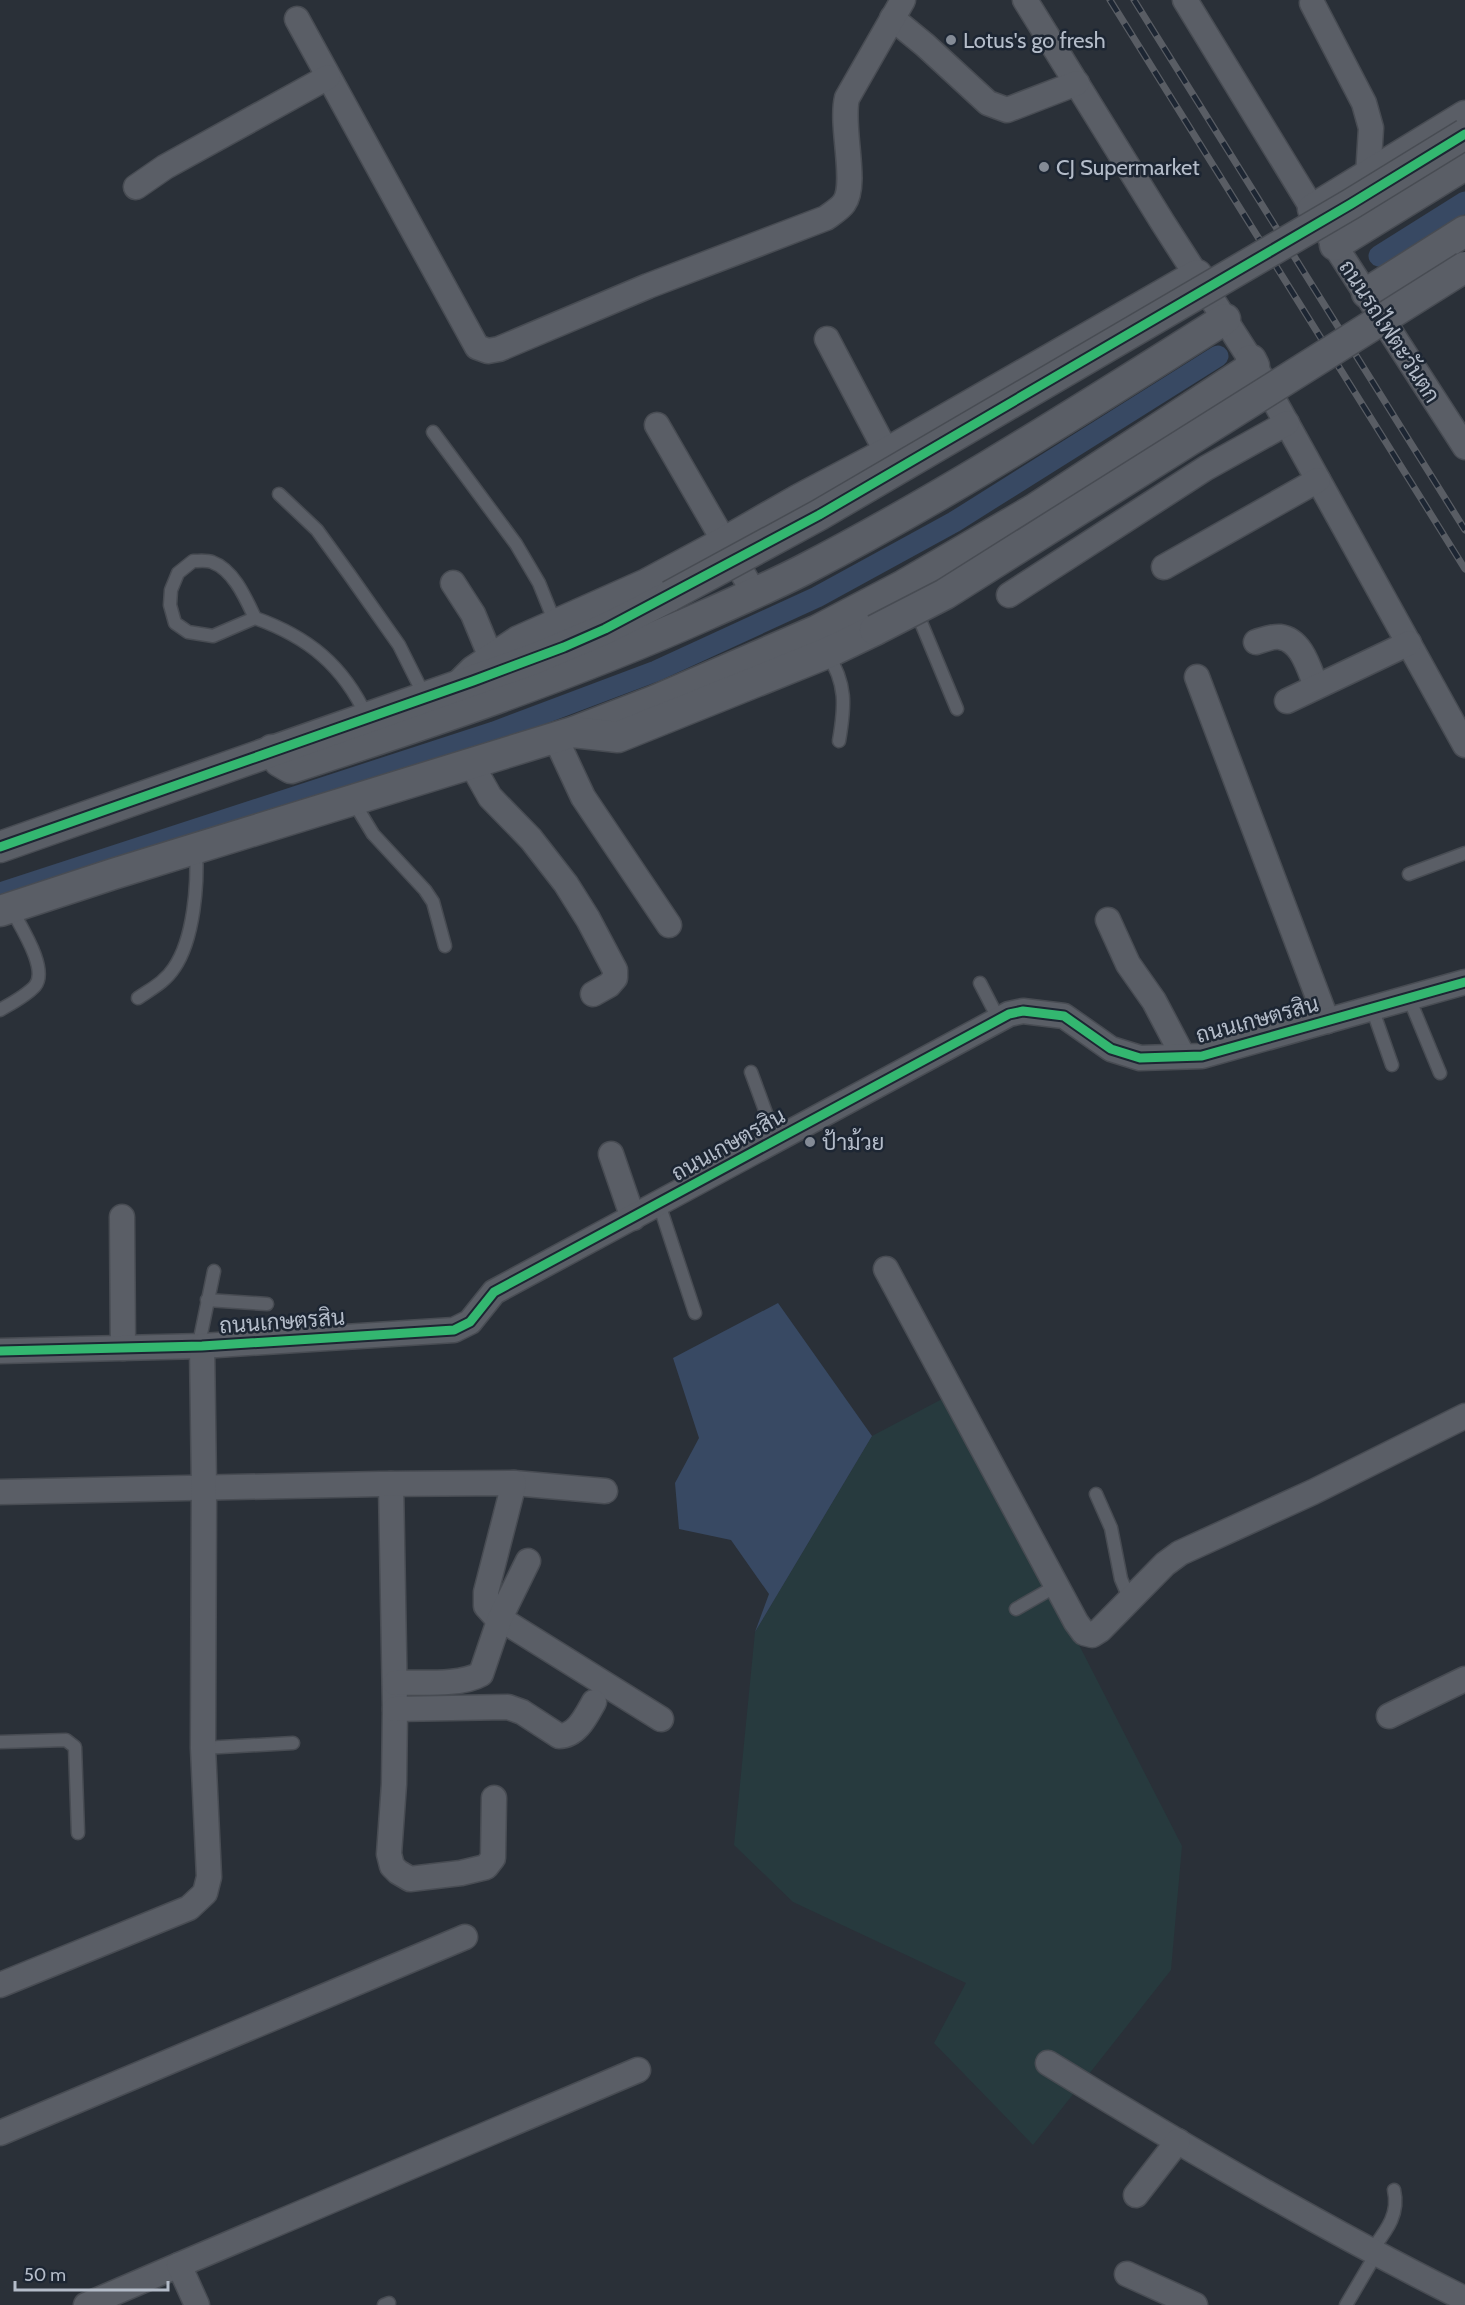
<svg xmlns="http://www.w3.org/2000/svg" width="1465" height="2305" viewBox="0 0 1465 2305" font-family="Cabin,Sarabun,sans-serif">
	<style>
		.green { fill: #273a3e }
		.water { fill: #384963 }
		.lines { fill: none; stroke-linecap: round; stroke-linejoin: round }
		.canal { stroke: #384963; stroke-width: 21 }
		.service-casing { stroke: #484c53; stroke-width: 15 }
		.minor-casing { stroke: #484c53; stroke-width: 27 }
		.tertiary-casing { stroke: #484c53; stroke-width: 33 }
		.service { stroke: #5a5e66; stroke-width: 12 }
		.minor { stroke: #5a5e66; stroke-width: 24 }
		.tertiary { stroke: #5a5e66; stroke-width: 30 }
		.rail-casing { stroke: #595d64; stroke-width: 7 }
		.rail { stroke: #1d2633; stroke-width: 4.5; stroke-dasharray: 14; stroke-linecap: butt }
		.tertiary-bridge-casing { stroke: #484c53; stroke-width: 33; stroke-linecap: butt }
		.tertiary-bridge { stroke: #5a5e66; stroke-width: 30 }
		.cycleway-casing { stroke: #1d2633; stroke-width: 13 }
		.cycleway { stroke: #33b770; stroke-width: 9 }
		.poi-dot { fill: #848b96; stroke: #1d2633; stroke-width: 2 }
		.labels { text-anchor: middle; stroke-width: 5; stroke-linejoin: round; paint-order: stroke }
		.poi-label { font-size: 22px; fill: #b4bcc9; stroke: #1d2633; text-anchor: start }
		.street-label { font-size: 22px; fill: #b4bcc9; stroke: #1d2633 }
	</style>
	<rect width="100%" height="100%" fill="#2a3038"/>
	<polygon class="green" points="944,1398 1076,1639 1182,1846 1171,1970 1033,2145 934,2043 966,1983 793,1902 734,1845 755,1632 872,1436"/>
	<polygon class="water" points="778,1303 872,1436 755,1632 769,1594 731,1540 679,1529 675,1483 699,1438 673,1358"/>
	<g class="lines">
		<g class="canal">
			<polyline points="1379,256 1465,202"/>
			<polyline points="0,893 494,732 656,671 817,597 954,522 1218,356"/>
		</g>
		<defs>
			<g id="service">
				<polyline points="433,432 516,544 539,583 556,625"/>
				<polyline points="279,494 317,530 349,574 399,645 425,697"/>
				<polyline points="915,608 957,709"/>
				<path d="M255,618L213,636L188,632L175,623L170,605L171,590L178,573L193,561C199,561 207,560 212,562C234,570 246,599 255,618C308,637 343,665 367,717"/>
				<path d="M827,653C847,684 845,706 839,741"/>
				<polyline points="353,801 373,834 425,890 433,902 445,946"/>
				<polyline points="1409,874 1465,853"/>
				<polyline points="980,983 998,1018"/>
				<path d="M138,998C151,989 165,982 174,968C194,939 198,884 196,850"/>
				<polyline points="1409,998 1440,1073"/>
				<polyline points="1372,1008 1392,1065"/>
				<path d="M0,1010C12,1003 26,996 35,986C49,969 20,926 11,908"/>
				<polyline points="751,1072 776,1140"/>
				<polyline points="659,1204 695,1313"/>
				<polyline points="207,1300 267,1304"/>
				<polyline points="202,1346 201,1334 214,1271"/>
				<polyline points="1096,1494 1111,1528 1121,1579 1130,1600"/>
				<polyline points="1016,1609 1056,1586"/>
				<polyline points="0,1742 66,1740 75,1747 78,1833"/>
				<polyline points="203,1748 293,1743"/>
				<path d="M1371,2251C1385,2232 1400,2215 1394,2190"/>
				<polyline points="384,2305 389,2303"/>
				<polyline points="1346,2305 1376,2254"/>
			</g>
			<g id="minor">
				<polyline points="1025,0 1163,223 1251,360"/>
				<polyline points="1185,0 1339,252 1465,447"/>
				<polyline points="1312,3 1364,103 1371,128 1368,176"/>
				<polyline points="892,18 925,45 988,103 1007,110 1077,83"/>
				<path d="M297,19L477,347L488,351L499,349L648,286L826,218C831,214 840,209 844,203C858,184 840,126 847,98L903,0"/>
				<polyline points="136,187 165,167 328,77"/>
				<polyline points="827,339 887,453"/>
				<polyline points="1260,375 1465,745"/>
				<polyline points="657,425 754,593"/>
				<polyline points="1164,567 1318,480"/>
				<polyline points="453,583 473,614 497,672"/>
				<polyline points="1009,595 1206,468 1287,423"/>
				<path d="M1256,642C1263,640 1272,636 1280,637C1302,640 1309,669 1316,686"/>
				<polyline points="1197,677 1327,1021"/>
				<polyline points="1287,701 1409,643"/>
				<polyline points="556,739 583,797 669,925"/>
				<polyline points="472,765 490,797 531,839 566,884 588,919 615,970 615,978 609,985 593,994"/>
				<polyline points="1108,920 1128,964 1154,1001 1183,1056"/>
				<polyline points="611,1154 633,1218"/>
				<polyline points="122,1217 123,1348"/>
				<polyline points="886,1269 1076,1622 1084,1633 1092,1635 1100,1630 1165,1564 1180,1553 1313,1492 1465,1416"/>
				<polyline points="0,1351 202,1346 454,1330 470,1322 494,1292 1009,1014 1023,1011 1064,1016 1111,1049 1140,1058 1202,1056 1465,982"/>
				<polyline points="514,1483 605,1491"/>
				<polyline points="391,1484 395,1709 394,1784 389,1854 392,1866 398,1872 410,1879 461,1873 486,1867 493,1858 494,1798"/>
				<polyline points="0,1492 379,1484 514,1483 486,1592 486,1606 494,1615 661,1719"/>
				<path d="M395,1683C419,1682 460,1686 481,1674L500,1618L528,1561"/>
				<path d="M395,1709L508,1707L522,1712L559,1736C577,1736 586,1716 594,1702"/>
				<polyline points="1389,1716 1465,1679"/>
				<polyline points="0,1985 189,1908 205,1893 209,1877 203,1748 204,1487 202,1346"/>
				<path d="M1048,2063C1184,2147 1322,2228 1465,2299"/>
				<polyline points="0,2133 465,1937"/>
				<polyline points="1136,2195 1178,2141"/>
				<polyline points="1127,2274 1195,2305"/>
				<polyline points="86,2305 179,2265"/>
				<polyline points="197,2305 179,2265 638,2070"/>
			</g>
			<g id="tertiary">
				<polyline points="1313,209 1465,116"/>
				<polyline points="1335,245 1465,165"/>
				<polyline points="1367,293 1465,231"/>
				<polyline points="459,686 474,671 519,641 647,584 725,542 800,499 887,453 1197,275"/>
				<polyline points="576,731 654,701 816,631 904,585 1033,510 1254,366 1251,360"/>
				<path d="M272,750L279,761L291,768C432,722 572,675 708,614C739,600 772,586 803,570C948,495 1086,406 1225,319"/>
				<polyline points="0,847 534,659 605,629 670,596"/>
				<polyline points="0,911 113,874 573,732 618,737 827,653 875,630"/>
			</g>
		</defs>
		<use href="#service" class="service-casing"/>
		<use href="#minor" class="minor-casing"/>
		<use href="#tertiary" class="tertiary-casing"/>
		<use href="#service" class="service"/>
		<use href="#minor" class="minor"/>
		<use href="#tertiary" class="tertiary"/>
		<defs>
			<g id="rail">
				<polyline points="1110,0 1465,569"/>
				<polyline points="1134,0 1465,530"/>
			</g>
		</defs>
		<use href="#rail" class="rail-casing"/>
		<use href="#rail" class="rail"/>
		<defs>
			<g id="tertiary-bridge">
				<polyline points="670,596 819,515 1351,204 1465,134"/>
				<polyline points="875,630 945,594 1465,267"/>
			</g>
		</defs>
		<use href="#tertiary-bridge" class="tertiary-bridge-casing"/>
		<use href="#tertiary-bridge" class="tertiary-bridge"/>
		<defs>
			<g id="cycleway">
				<polyline points="0,847 473,681 564,647 605,629 819,515 1351,204 1465,134"/>
				<polyline points="0,1351 202,1346 454,1330 470,1322 494,1292 1009,1014 1023,1011 1064,1016 1111,1049 1140,1058 1202,1056 1465,982"/>
			</g>
		</defs>
		<use href="#cycleway" class="cycleway-casing"/>
		<use href="#cycleway" class="cycleway"/>
	</g>
	<g class="poi-dot">
		<circle cx="951" cy="40" r="6"/>
		<circle cx="1044" cy="167" r="6"/>
		<circle cx="810" cy="1142" r="6"/>
	</g>
	<g class="labels">
		<g class="poi-label">
			<text x="963" y="48">Lotus's go fresh</text>
			<text x="1056" y="175">CJ Supermarket</text>
			<text x="822" y="1150">ป้าม้วย</text>
		</g>
		<g class="street-label">
			<text transform="translate(1390 331) rotate(57)" y="8">ถนนรถไฟตะวันตก</text>
			<text transform="translate(1257 1019) rotate(-15)" y="8">ถนนเกษตรสิน</text>
			<text transform="translate(728 1144) rotate(-29)" y="8">ถนนเกษตรสิน</text>
			<text transform="translate(282 1321) rotate(-4)" y="8">ถนนเกษตรสิน</text>
		</g>
	</g>
	<path d="M15 2281v9h153v-9" fill="none" stroke="#b4bcc9" stroke-width="3"/>
	<text x="24" y="2281" font-size="18" fill="#b4bcc9" stroke="#1d2633" stroke-width="4.5" paint-order="stroke">50 m</text>
</svg>
